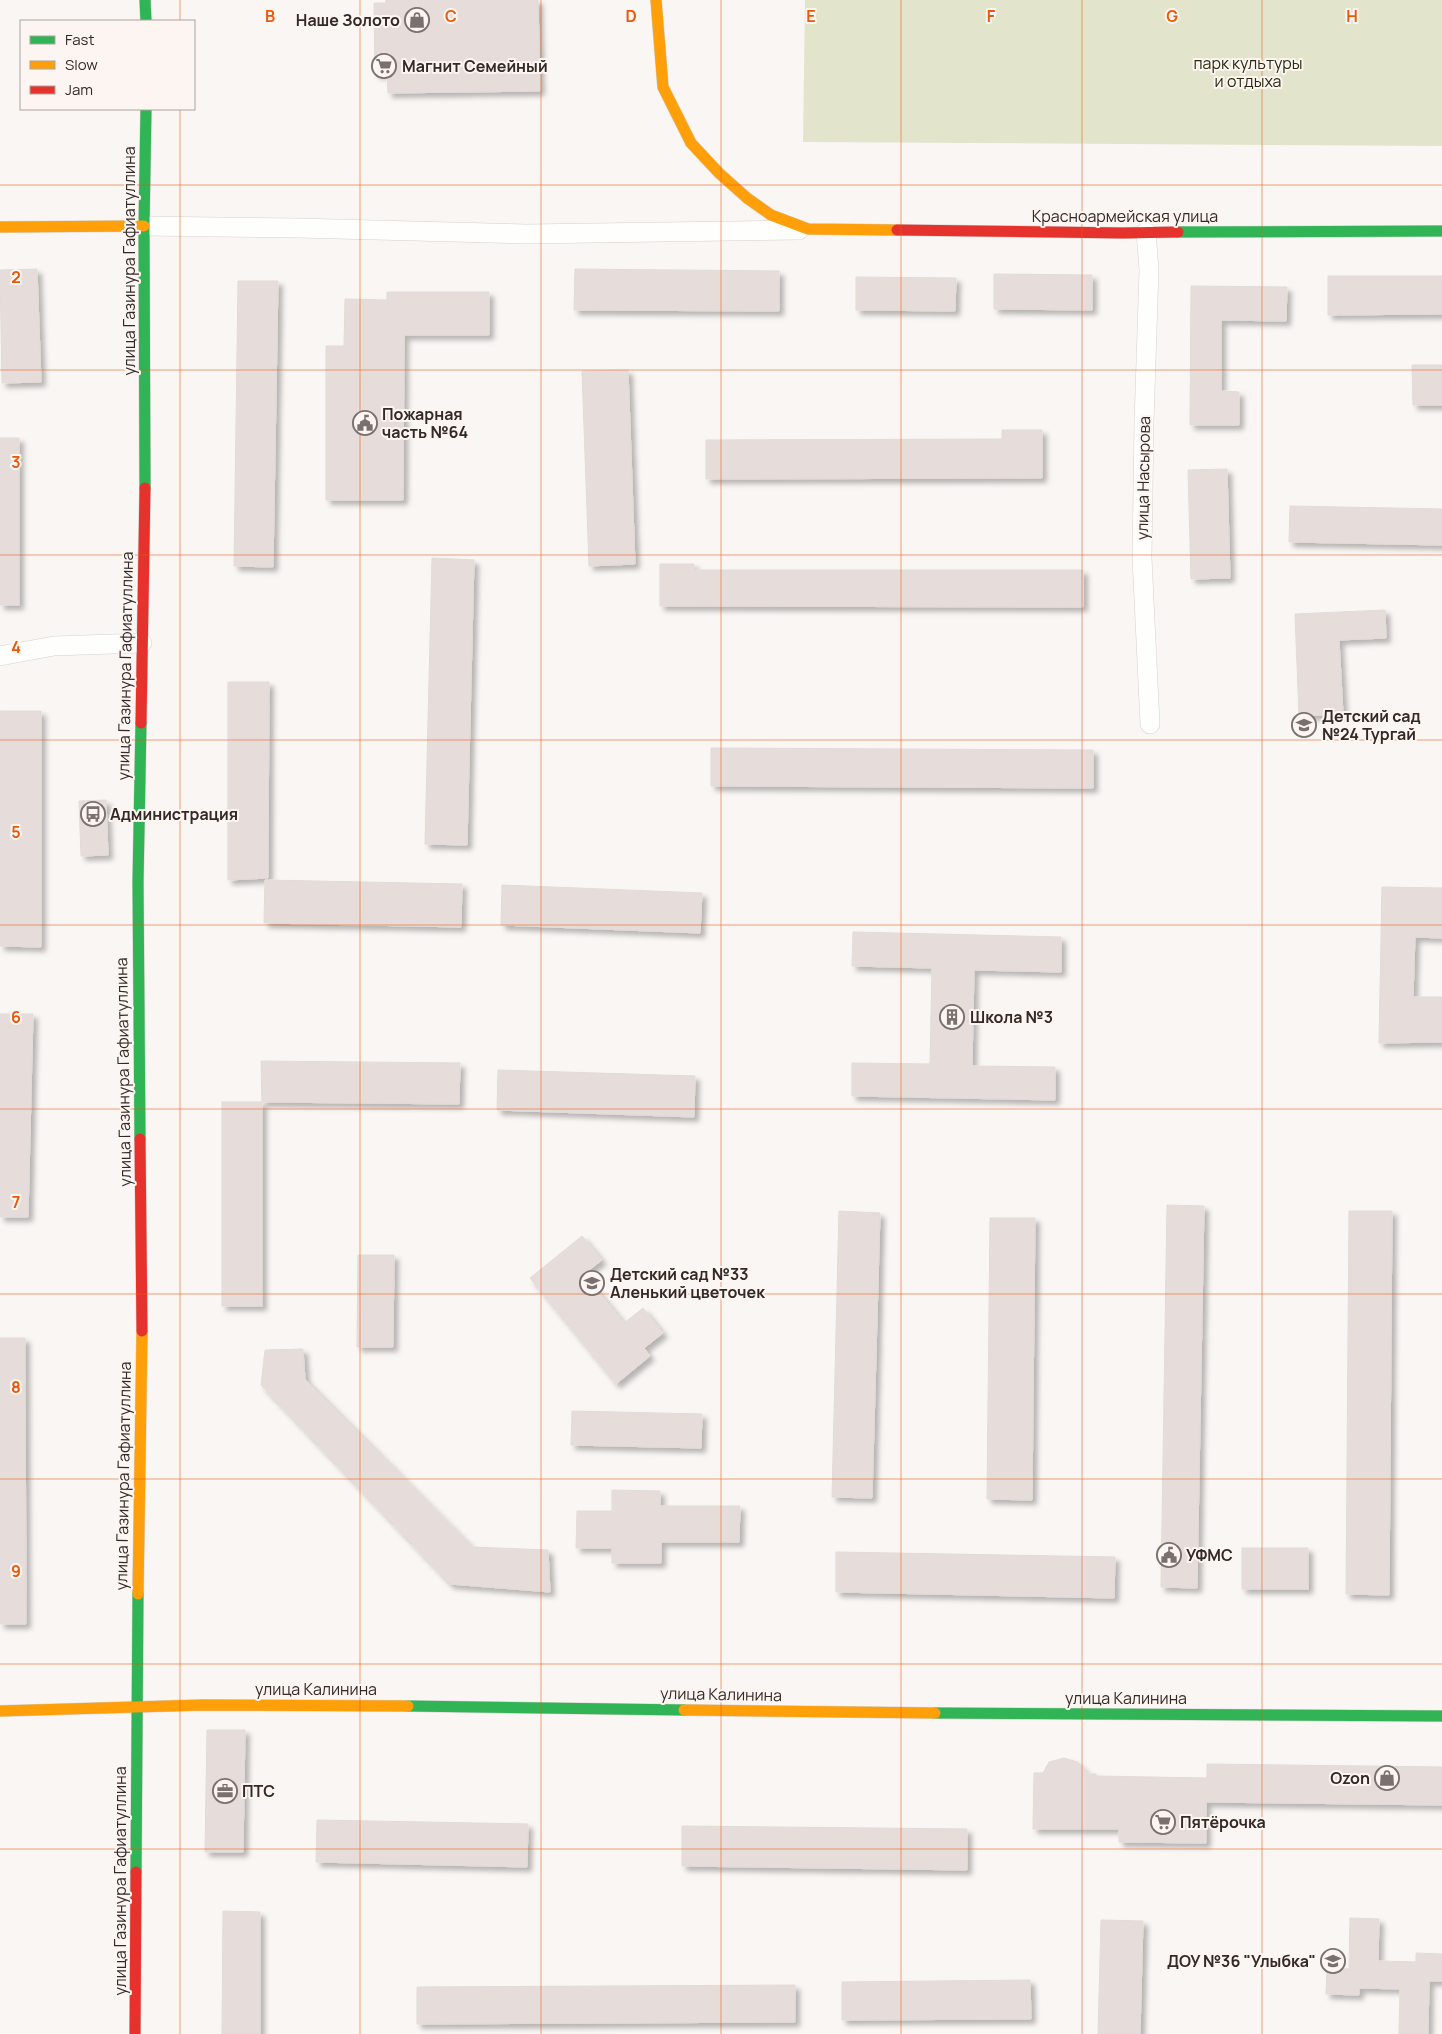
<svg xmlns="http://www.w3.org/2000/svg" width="1442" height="2034" viewBox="0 0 1442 2034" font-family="Manrope,sans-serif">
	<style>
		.green { fill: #e3e4cc }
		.building { fill: #e6dddb; stroke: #e1dbda; filter: url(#shadow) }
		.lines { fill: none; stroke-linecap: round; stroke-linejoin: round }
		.street-casing { stroke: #d6d1cd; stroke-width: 20 }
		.fast-casing { stroke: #d6d1cd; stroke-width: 12 }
		.slow-casing { stroke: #d6d1cd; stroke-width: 12 }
		.jam-casing { stroke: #d6d1cd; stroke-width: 12 }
		.street { stroke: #fefefd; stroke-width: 19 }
		.fast { stroke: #30b455; stroke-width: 11 }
		.slow { stroke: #ff9f0a; stroke-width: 11 }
		.jam { stroke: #e5322d; stroke-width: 11 }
		.grid { fill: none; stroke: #e8590c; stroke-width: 1; stroke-opacity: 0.55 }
		.labels { text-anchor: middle; stroke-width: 4; stroke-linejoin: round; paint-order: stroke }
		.poi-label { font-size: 16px; font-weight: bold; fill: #322a27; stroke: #fdf5f1; text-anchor: start }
		.park-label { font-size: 16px; fill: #2a2b0f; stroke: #fdf5f1 }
		.street-label { font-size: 16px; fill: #322a27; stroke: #fdf5f1 }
		.grid-label { font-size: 16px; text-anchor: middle; font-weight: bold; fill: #e8590c; stroke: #fdf5f1; stroke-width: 4; stroke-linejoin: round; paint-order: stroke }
	</style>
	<defs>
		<filter id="shadow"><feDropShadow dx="4.5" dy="4.5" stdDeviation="2.5" flood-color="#0004"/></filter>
	</defs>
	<rect width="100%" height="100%" fill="#faf6f4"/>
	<polygon class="green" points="805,0 1442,0 1442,146 803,142"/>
	<g class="building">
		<polygon points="386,0 538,0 540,91 388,93 387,74 375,74 374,3 386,3"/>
		<polygon points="37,269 41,382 2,383 0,270"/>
		<polygon points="575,269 779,271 779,311 574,310"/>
		<polygon points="994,274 1092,275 1092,310 994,309"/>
		<polygon points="1328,276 1442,276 1442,314 1328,315"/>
		<polygon points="856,277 956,278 955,311 856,310"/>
		<polygon points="238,281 278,281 273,567 234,566"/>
		<polygon points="1191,286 1287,287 1286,321 1221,320 1221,391 1239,392 1239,425 1190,425"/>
		<polygon points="387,292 489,292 489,335 404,335 403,500 326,500 326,346 344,346 345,299 387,300"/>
		<polygon points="1412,365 1442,365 1442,405 1413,405"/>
		<polygon points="628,370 635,564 589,566 582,371"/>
		<polygon points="1002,430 1042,430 1042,478 706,479 706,440 1002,439"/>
		<rect x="0" y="438" width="19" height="167"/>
		<polygon points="1227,469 1230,578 1191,579 1188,470"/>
		<polygon points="1290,506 1442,509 1442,545 1289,542"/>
		<polygon points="432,558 474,560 467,845 425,844"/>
		<polygon points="660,564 694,564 694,570 1083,570 1083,607 660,606"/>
		<polygon points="1385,610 1386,638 1339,640 1343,714 1299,716 1295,614"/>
		<polygon points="228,682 269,682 268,878 228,880"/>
		<polygon points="0,711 41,711 41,947 0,946"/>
		<polygon points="711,748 1093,750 1093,788 711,786"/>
		<polygon points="106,800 108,855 81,856 79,801"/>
		<polygon points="265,880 462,884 461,927 264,923"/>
		<polygon points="502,885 702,893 700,933 501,925"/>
		<polygon points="1382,887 1442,888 1442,938 1415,937 1413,997 1442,997 1442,1042 1379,1043"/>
		<polygon points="853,932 1061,937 1061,972 974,970 972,1066 1055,1067 1055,1100 852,1096 852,1063 930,1064 932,968 852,966"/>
		<polygon points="0,1014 33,1014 28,1217 0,1217"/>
		<polygon points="261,1061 460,1063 459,1104 262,1102"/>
		<polygon points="498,1070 695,1076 694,1117 497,1110"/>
		<rect x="222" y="1102" width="40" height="204"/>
		<polygon points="1167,1205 1204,1206 1197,1588 1161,1587"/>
		<polygon points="839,1211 880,1213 872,1498 832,1497"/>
		<polygon points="1349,1211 1392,1211 1389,1595 1346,1594"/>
		<polygon points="990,1218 1035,1218 1032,1500 987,1499"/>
		<polygon points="582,1236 602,1260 584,1274 624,1323 643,1308 663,1333 644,1348 650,1356 616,1384 530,1278"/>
		<polygon points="358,1255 394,1255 393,1347 357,1347"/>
		<polygon points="0,1338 25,1338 26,1624 0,1624"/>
		<polygon points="303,1349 305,1379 472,1547 548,1550 550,1592 450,1584 261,1385 265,1350"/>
		<polygon points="572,1411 702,1414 701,1448 571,1445"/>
		<polygon points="612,1490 660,1491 660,1506 740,1506 739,1542 661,1542 661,1563 612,1563 612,1548 576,1548 577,1511 612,1511"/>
		<rect x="1242" y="1548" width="66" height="41"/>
		<polygon points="836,1552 1115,1557 1114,1598 836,1592"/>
		<polygon points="207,1730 245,1730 243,1852 205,1852"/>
		<polygon points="1064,1758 1077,1762 1088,1774 1096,1774 1096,1776 1207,1778 1207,1764 1442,1767 1442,1805 1206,1802 1206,1843 1119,1842 1119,1829 1033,1829 1034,1773 1043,1773 1049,1762"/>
		<polygon points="317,1820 528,1824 527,1867 316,1862"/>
		<polygon points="682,1826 967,1829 967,1870 682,1866"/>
		<polygon points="223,1911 260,1912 260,2034 222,2034"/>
		<polygon points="1350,1918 1379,1919 1378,1961 1416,1962 1416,1953 1442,1954 1442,1981 1429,1981 1428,2034 1399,2034 1400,1989 1359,1988 1359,1995 1326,1994 1327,1968 1349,1969"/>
		<polygon points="1101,1920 1143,1921 1140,2034 1098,2034"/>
		<polygon points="1030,1980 1031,2019 842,2020 842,1982"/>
		<polygon points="795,1985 795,2022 417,2024 417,1987"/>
	</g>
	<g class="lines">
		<defs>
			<g id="street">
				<polyline points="144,226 298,228 526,234 799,230"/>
				<polyline points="1146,232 1149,270 1144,422 1142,558 1150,724"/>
				<polyline points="0,656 54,646 142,643"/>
			</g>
			<g id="fast">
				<polyline points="145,0 146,21"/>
				<polyline points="1178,232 1442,231"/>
				<polyline points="145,488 144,226 146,109"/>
				<polyline points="140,1139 138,882 141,723"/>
				<polyline points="408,1706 684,1710"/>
				<polyline points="935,1713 1442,1716"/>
				<polyline points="136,1872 138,1594"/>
			</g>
			<g id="slow">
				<polyline points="656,0 663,87 691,143 719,173 747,198 771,215 808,229 897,230"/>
				<polyline points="0,227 144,226"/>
				<polyline points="138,1594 142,1331"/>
				<polyline points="684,1710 935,1713"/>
				<polyline points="0,1711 203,1705 408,1706"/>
			</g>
			<g id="jam">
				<polyline points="897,230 1123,233 1178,232"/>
				<polyline points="141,723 145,488"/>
				<polyline points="140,1139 142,1331"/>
				<polyline points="135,2034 136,1872"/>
			</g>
		</defs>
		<use href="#street" class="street-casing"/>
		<use href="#fast" class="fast-casing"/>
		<use href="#slow" class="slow-casing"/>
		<use href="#jam" class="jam-casing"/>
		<use href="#street" class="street"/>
		<use href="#fast" class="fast"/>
		<use href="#slow" class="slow"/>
		<use href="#jam" class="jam"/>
	</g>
	<path class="grid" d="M180,0V21M360,0V2034M541,0V2034M721,0V2034M901,0V2034M1082,0V2034M1262,0V2034M180,109V2034M0,185H1442M0,370H1442M0,555H1442M0,740H1442M0,925H1442M0,1109H1442M0,1294H1442M0,1479H1442M0,1664H1442M0,1849H1442"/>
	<defs>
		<symbol id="shop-ring" viewBox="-11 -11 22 22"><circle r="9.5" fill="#fdf5f1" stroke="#78716f" stroke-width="1.5"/><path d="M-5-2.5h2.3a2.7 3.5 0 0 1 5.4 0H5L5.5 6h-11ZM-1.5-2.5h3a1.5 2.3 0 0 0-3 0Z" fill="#78716f"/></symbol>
		<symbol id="supermarket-ring" viewBox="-11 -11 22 22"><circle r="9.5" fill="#fdf5f1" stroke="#78716f" stroke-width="1.5"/><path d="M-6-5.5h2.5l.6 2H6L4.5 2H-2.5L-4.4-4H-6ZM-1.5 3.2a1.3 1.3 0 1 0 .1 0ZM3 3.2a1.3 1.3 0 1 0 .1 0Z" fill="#78716f"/></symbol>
		<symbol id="civic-ring" viewBox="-11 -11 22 22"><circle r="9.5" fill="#fdf5f1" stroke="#78716f" stroke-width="1.5"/><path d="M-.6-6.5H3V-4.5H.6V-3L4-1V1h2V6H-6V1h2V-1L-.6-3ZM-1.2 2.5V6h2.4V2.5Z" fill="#78716f"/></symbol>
		<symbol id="school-ring" viewBox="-11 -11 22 22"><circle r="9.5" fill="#fdf5f1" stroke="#78716f" stroke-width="1.5"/><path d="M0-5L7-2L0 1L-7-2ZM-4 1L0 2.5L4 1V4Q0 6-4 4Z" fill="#78716f"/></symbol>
		<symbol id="bus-ring" viewBox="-11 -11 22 22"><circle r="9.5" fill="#fdf5f1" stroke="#78716f" stroke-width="1.5"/><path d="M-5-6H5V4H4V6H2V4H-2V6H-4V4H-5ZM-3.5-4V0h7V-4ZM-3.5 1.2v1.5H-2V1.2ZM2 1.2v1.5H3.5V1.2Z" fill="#78716f"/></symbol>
		<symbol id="building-ring" viewBox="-11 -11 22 22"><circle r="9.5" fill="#fdf5f1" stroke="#78716f" stroke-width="1.5"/><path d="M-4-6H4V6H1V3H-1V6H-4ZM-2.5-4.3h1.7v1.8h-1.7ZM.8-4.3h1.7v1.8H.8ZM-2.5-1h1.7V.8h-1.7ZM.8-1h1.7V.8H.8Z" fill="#78716f"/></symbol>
		<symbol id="office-ring" viewBox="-11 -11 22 22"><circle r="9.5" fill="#fdf5f1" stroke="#78716f" stroke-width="1.5"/><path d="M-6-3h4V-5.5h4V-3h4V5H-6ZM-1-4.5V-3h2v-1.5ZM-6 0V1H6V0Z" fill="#78716f"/></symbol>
	</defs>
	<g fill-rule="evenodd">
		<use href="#shop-ring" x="403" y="6" width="28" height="28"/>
		<use href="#supermarket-ring" x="370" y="52" width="28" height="28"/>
		<use href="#civic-ring" x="351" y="409" width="28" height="28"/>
		<use href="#school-ring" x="1290" y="711" width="28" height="28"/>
		<use href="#bus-ring" x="79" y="800" width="28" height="28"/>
		<use href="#building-ring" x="938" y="1003" width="28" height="28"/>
		<use href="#school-ring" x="578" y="1269" width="28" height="28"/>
		<use href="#civic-ring" x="1155" y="1541" width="28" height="28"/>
		<use href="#shop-ring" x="1373" y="1764" width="28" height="28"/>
		<use href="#office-ring" x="211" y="1777" width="28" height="28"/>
		<use href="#supermarket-ring" x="1149" y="1808" width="28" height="28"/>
		<use href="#school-ring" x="1319" y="1947" width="28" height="28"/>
	</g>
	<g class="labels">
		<g class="poi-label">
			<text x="400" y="26" text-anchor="end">Наше Золото</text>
			<text x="402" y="72">Магнит Семейный</text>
			<text x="382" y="420">Пожарная<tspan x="382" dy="18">часть №64</tspan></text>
			<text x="1322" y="722">Детский сад<tspan x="1322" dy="18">№24 Тургай</tspan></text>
			<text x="110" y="820">Администрация</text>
			<text x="970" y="1023">Школа №3</text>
			<text x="610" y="1280">Детский сад №33<tspan x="610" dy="18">Аленький цветочек</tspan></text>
			<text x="1186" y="1561">УФМС</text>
			<text x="1370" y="1784" text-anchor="end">Ozon</text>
			<text x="242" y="1797">ПТС</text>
			<text x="1180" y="1828">Пятёрочка</text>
			<text x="1316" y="1967" text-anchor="end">ДОУ №36 "Улыбка"</text>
		</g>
		<g class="park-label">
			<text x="1248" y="69">парк культуры<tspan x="1248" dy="18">и отдыха</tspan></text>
		</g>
		<g class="street-label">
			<text x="1125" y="222">Красноармейская улица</text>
			<text transform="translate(129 261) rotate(-90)" y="6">улица Газинура Гафиатуллина</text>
			<text transform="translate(1143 478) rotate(-89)" y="6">улица Насырова</text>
			<text transform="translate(125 666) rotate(-89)" y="6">улица Газинура Гафиатуллина</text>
			<text transform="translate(123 1072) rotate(-91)" y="6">улица Газинура Гафиатуллина</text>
			<text transform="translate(123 1476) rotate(-89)" y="6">улица Газинура Гафиатуллина</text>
			<text x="316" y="1695">улица Калинина</text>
			<text transform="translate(721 1694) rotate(1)" y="6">улица Калинина</text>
			<text x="1126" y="1704">улица Калинина</text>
			<text transform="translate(120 1881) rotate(-90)" y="6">улица Газинура Гафиатуллина</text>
		</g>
	</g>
	<g class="grid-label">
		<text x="270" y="22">B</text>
		<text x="451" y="22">C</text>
		<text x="631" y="22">D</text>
		<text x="811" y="22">E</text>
		<text x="991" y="22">F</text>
		<text x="1172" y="22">G</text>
		<text x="1352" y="22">H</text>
		<text x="16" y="283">2</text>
		<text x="16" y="468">3</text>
		<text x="16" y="653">4</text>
		<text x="16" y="838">5</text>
		<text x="16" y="1023">6</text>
		<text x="16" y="1208">7</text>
		<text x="16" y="1393">8</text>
		<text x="16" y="1577">9</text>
	</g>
	<rect x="20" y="20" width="175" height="90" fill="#fdf5f1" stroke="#aca4a0"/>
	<rect x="30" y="36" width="25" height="8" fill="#30b455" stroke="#aca4a0"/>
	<text x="65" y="45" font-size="15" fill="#322a27">Fast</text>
	<rect x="30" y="61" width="25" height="8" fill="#ff9f0a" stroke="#aca4a0"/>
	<text x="65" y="70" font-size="15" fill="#322a27">Slow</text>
	<rect x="30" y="86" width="25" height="8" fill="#e5322d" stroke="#aca4a0"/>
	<text x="65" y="95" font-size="15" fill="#322a27">Jam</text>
</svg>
